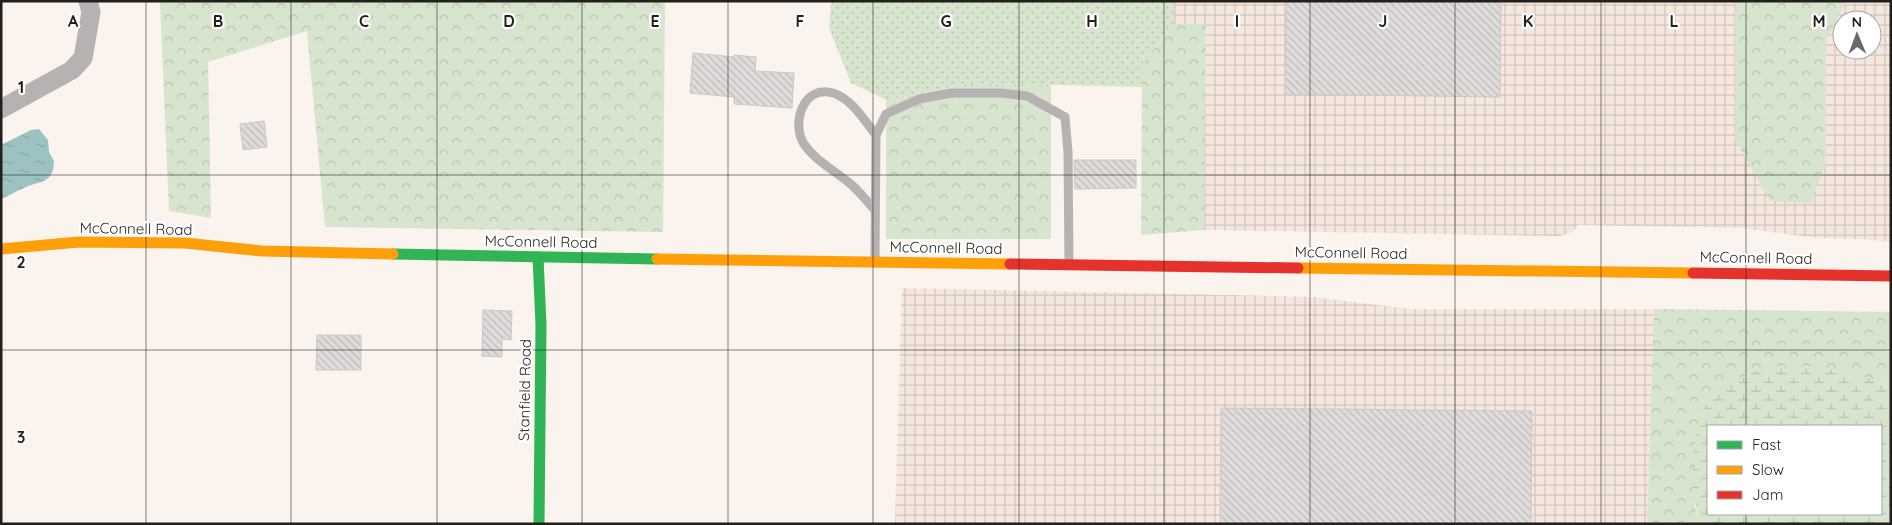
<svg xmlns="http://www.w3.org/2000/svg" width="1892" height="525" viewBox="0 0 1892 525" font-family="Quicksand,sans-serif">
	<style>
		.industrial { fill: url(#industrial-grid); fill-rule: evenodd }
		.green { fill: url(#green-dots) }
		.forest { fill: url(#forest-crowns) }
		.wetland { fill: url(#wetland-marsh); fill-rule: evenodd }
		.water { fill: url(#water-ripples) }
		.building { fill: url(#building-back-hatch); stroke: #ccc8c8 }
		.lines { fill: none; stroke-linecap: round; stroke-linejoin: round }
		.lane { stroke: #b6b2b2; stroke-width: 9 }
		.street { stroke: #b6b2b2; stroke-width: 19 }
		.fast { stroke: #30b455; stroke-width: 11 }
		.slow { stroke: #ff9f0a; stroke-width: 11 }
		.jam { stroke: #e5322d; stroke-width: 11 }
		.grid { fill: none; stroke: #231f1c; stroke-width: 1; stroke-opacity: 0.55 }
		.labels { text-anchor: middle; stroke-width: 4.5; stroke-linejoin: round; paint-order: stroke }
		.street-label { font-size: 15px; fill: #231f1c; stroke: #fff }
		.grid-label { font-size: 16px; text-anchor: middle; font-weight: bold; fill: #231f1c; stroke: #fff; stroke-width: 4.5; stroke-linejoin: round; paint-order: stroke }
	</style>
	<defs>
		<pattern id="industrial-grid" width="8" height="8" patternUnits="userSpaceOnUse" patternTransform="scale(1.25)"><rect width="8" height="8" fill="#f5e7dd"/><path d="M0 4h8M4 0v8" fill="none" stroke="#d2c6bd"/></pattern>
		<pattern id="green-dots" width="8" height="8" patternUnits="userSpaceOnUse" patternTransform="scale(1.25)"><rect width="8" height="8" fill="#d8e5ce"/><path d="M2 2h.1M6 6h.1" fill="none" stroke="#b9c4b0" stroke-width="1.8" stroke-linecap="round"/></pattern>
		<pattern id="forest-crowns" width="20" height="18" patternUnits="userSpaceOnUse" patternTransform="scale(1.25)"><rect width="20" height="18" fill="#d8e5ce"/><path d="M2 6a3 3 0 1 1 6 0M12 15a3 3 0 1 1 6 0" fill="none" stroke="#b9c4b0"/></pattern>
		<pattern id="wetland-marsh" width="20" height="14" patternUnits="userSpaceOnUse" patternTransform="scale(1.25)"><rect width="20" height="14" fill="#d8e5ce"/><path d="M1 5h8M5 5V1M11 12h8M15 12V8" fill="none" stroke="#b9c4b0"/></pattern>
		<pattern id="water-ripples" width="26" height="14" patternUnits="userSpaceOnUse" patternTransform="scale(1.25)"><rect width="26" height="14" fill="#9cc3c2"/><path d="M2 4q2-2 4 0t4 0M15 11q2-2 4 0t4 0" fill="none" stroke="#86a7a6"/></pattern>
		<pattern id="building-back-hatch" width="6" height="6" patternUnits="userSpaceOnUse" patternTransform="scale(1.25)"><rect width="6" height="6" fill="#e1dcdc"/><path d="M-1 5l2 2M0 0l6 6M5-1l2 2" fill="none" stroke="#c1bcbc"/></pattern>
	</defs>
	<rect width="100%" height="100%" fill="#faf3ee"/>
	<g class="industrial">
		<path d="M1174,1H1891V242L1863,239L1817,238L1741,228L1578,225L1573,232L1560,236L1204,230L1206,25L1174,24ZM1842,20H1872V50H1842Z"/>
		<polygon points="902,288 1314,297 1410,309 1654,309 1647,524 895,524"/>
	</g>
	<polygon class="green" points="831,1 1174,1 1174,24 1142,64 1142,87 972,83 886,100 851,83 829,28"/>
	<g class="forest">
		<polygon points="160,1 665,1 663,232 325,227 307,31 208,62 211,218 169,211"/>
		<polygon points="1735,1 1846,1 1826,41 1826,163 1811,203 1770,201 1735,140"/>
		<polygon points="1174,24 1206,24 1204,230 1141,235 1142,64"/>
		<polygon points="972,83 1051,85 1051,239 886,239 886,100"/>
		<polygon points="1654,309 1891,312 1891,389 1873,379 1701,413 1695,507 1699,524 1647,524"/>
	</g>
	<path class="wetland" d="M1814,366L1873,379L1891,389V524H1699C1693,497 1689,439 1701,414C1709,396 1742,374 1761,369C1775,365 1798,367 1814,366ZM1708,426H1881V514H1708Z"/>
	<path class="water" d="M39,129L48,140L49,152L54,161C53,185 40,180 24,188C16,191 9,196 1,199V145L31,130Z"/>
	<g class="building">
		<polygon points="1286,1 1501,1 1500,97 1285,94"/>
		<polygon points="693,53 734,57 734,55 756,57 755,71 794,73 792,108 734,104 734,97 690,93"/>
		<polygon points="264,121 267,147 243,150 240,124"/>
		<polygon points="1074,160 1136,160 1136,188 1075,189"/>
		<polygon points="483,310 512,311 511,340 502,339 502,357 482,356"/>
		<polygon points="317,335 361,335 361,370 316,370"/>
		<polygon points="1221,408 1532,411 1531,524 1220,524"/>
	</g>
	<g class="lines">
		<g class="lane">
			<path d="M874,209C868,202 861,194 854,187C838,172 816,162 804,144C791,124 803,84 833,93C852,99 864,120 876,135"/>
			<polyline points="875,260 876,135 886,114 919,99 952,93 1002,93 1027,96 1065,117 1068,152 1069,263"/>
		</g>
		<polyline class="street" points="1,109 72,70 83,58 91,12 88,1"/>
		<g class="fast">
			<polyline points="393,254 657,259"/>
			<polyline points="538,257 541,325 539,524"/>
		</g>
		<g class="slow">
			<polyline points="1,249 79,242 185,243 262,251 393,254"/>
			<polyline points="657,259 1010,264"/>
			<polyline points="1298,268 1693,273"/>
		</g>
		<g class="jam">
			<polyline points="1010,264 1298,268"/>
			<polyline points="1693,273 1891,276"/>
		</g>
	</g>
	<path class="grid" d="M146,1V524M291,1V524M437,1V524M582,1V524M728,1V524M873,1V524M1019,1V524M1164,1V524M1310,1V524M1455,1V524M1601,1V524M1746,1V426M1,175H1891M1,350H1891M1746,514V524"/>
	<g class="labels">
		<g class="street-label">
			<text transform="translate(136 229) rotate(1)" y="5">McConnell Road</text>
			<text transform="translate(541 242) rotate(1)" y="5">McConnell Road</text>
			<text transform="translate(946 248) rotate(1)" y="5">McConnell Road</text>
			<text transform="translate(1351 253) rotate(1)" y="5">McConnell Road</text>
			<text transform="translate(1756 258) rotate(1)" y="5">McConnell Road</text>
			<text transform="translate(525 390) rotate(-89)" y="5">Stanfield Road</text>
		</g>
	</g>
	<g class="grid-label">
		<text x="73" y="27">A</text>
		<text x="218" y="27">B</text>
		<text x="364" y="27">C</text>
		<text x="509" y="27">D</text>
		<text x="655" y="27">E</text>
		<text x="800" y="27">F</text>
		<text x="946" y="27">G</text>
		<text x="1092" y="27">H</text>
		<text x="1237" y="27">I</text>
		<text x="1383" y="27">J</text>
		<text x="1528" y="27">K</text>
		<text x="1674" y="27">L</text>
		<text x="1819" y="27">M</text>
		<text x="21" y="93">1</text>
		<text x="21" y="268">2</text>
		<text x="21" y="443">3</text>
	</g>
	<rect width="1892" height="525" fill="none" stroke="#231f1c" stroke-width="5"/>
	<rect x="1707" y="425" width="175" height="90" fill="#ffffff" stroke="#a7a5a4"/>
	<rect x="1717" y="441" width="25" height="8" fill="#30b455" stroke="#a7a5a4"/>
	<text x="1752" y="450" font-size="15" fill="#231f1c">Fast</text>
	<rect x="1717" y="466" width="25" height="8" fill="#ff9f0a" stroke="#a7a5a4"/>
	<text x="1752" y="475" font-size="15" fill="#231f1c">Slow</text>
	<rect x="1717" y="491" width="25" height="8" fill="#e5322d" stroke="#a7a5a4"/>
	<text x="1752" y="500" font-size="15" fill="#231f1c">Jam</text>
	<g transform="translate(1857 35) rotate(359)"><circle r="24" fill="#ffffff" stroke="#a7a5a4"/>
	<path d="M0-4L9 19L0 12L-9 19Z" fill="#6e6966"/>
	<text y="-8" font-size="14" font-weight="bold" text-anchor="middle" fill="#231f1c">N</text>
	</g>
</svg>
